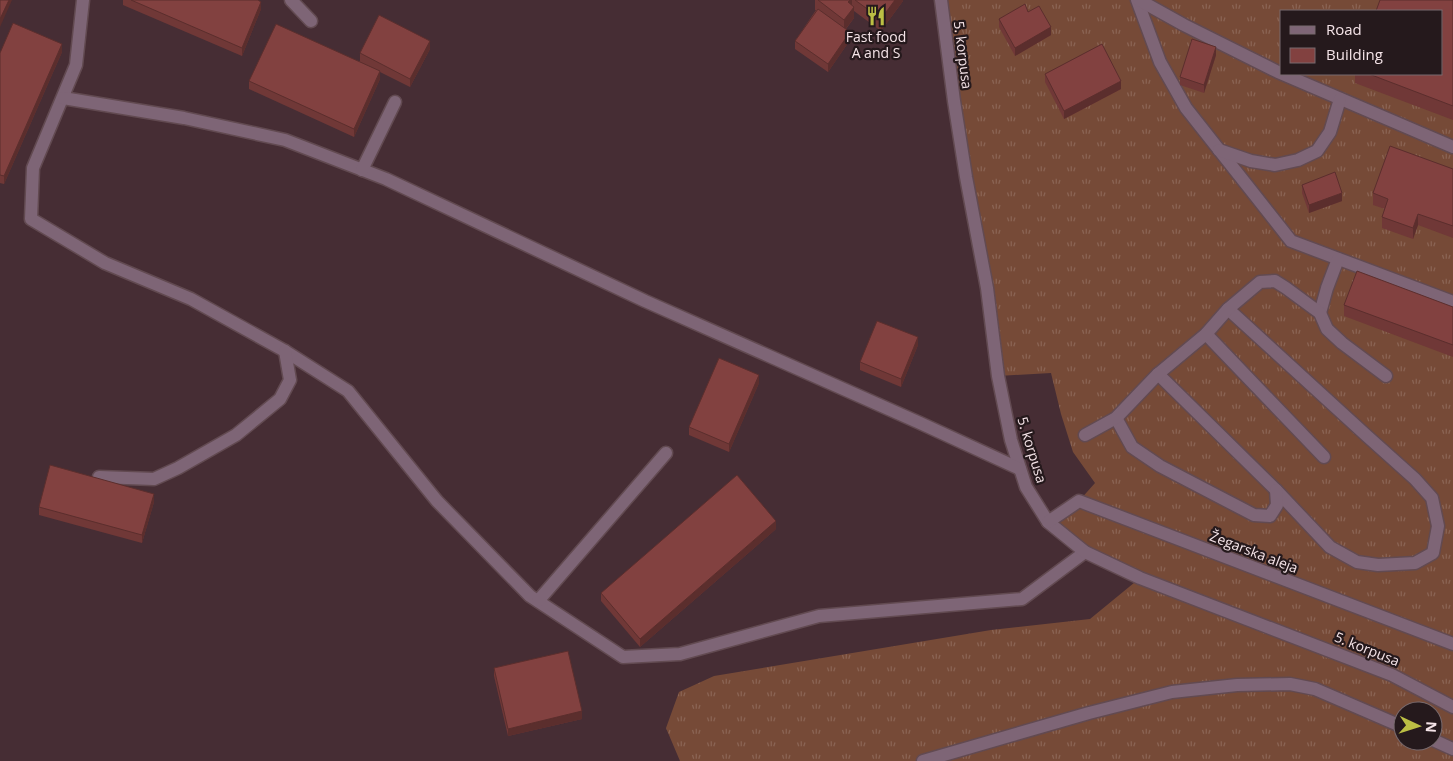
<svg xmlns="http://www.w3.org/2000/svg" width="1453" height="761" viewBox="0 0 1453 761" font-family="'Open Sans',sans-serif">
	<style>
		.grass { fill: url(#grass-tufts); fill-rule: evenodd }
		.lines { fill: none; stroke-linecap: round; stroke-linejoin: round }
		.minor-casing { stroke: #624a51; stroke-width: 15 }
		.minor { stroke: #7e6576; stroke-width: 12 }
		.wall { fill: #703837 }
		.shaded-wall { fill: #5b2e2d }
		.building { fill: #824140; stroke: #5b2e2d }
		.labels { text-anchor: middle; stroke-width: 4.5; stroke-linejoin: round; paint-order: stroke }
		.poi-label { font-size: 14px; fill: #f5e4e8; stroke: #25191c }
		.street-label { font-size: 14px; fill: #f5e4e8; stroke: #25191c }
	</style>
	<defs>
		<pattern id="grass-tufts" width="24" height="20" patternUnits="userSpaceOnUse" patternTransform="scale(1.25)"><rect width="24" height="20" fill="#764a37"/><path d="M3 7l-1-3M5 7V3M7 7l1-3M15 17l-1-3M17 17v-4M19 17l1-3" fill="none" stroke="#8a6454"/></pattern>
	</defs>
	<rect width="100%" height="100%" fill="#462d34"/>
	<path class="grass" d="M941,0H1453V761H680L666,728L679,692L714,676L991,630L1090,619L1140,578L1048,522L1079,501L1095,483L1073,452L1061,414L1051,373L998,376ZM1282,11H1442V74H1282ZM1403,711H1433V741H1403Z"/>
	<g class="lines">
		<defs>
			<g id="minor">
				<polyline points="83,0 76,65 33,168 31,219 105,263 191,299 285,351 348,391 437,501 530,596 623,657 680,654 819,616 1022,599 1085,552"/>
				<polyline points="291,0 311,21"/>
				<polyline points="941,0 954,101 966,177 987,288 998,376 1011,440 1026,487 1048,522 1085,552 1140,578 1392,675 1453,707"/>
				<polyline points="1137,0 1160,62 1186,108 1291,241 1453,302"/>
				<polyline points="1139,0 1184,25 1278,72 1453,147"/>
				<polyline points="63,98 184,118 285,140 386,179 645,301 920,423 1020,469"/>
				<polyline points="1219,150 1251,161 1275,165 1298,160 1317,151 1330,132 1340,99"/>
				<polyline points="362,170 395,102"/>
				<polyline points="1320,313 1327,288 1338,259"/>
				<polyline points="1206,334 1324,457"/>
				<polyline points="1158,374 1276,490 1330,547 1357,562 1378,565 1415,563 1433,553 1438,526 1432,498 1415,479 1367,436 1228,309"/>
				<polyline points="1116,418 1132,447 1160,466 1254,515 1270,516 1277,505 1276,490"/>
				<polyline points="1085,435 1116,418 1158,374 1206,334 1228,309 1260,282 1275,281 1286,288 1320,313 1327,329 1342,343 1386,376"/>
				<polyline points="99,477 154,479 178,468 236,435 280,399 290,380 285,351"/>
				<polyline points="1048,522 1079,501 1453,644"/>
				<polyline points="538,601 666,453"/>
				<polyline points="1433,740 1453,749"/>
				<polyline points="923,761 1089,713 1172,692 1237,685 1290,684 1315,689 1403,727"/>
			</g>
		</defs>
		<use href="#minor" class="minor-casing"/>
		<use href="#minor" class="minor"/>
	</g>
	<g class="wall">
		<polygon points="123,0 258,0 261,9 242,56 123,5"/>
		<polygon points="815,0 903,0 903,1 881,31 854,11 854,18 846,29 850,40 828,72 795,49 795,41 816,10 815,10"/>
		<polygon points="1453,0 1453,120 1355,83 1355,74 1442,74"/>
		<polygon points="1028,12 1051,35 1015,56 999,27 999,19"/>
		<polygon points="430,49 410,87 380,72 380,79 354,137 249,89 249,81 360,61 360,53"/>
		<polygon points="62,52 4,184 0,183 0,53"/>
		<polygon points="1216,55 1204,93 1180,85 1180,77"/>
		<polygon points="1045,74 1121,89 1064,119 1045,82"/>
		<polygon points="1453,169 1453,238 1418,225 1413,239 1382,228 1382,217 1385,209 1373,205 1373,193"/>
		<polygon points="1302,185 1342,201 1309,213 1302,193"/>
		<polygon points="1344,305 1453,307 1453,357 1344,316"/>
		<polygon points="918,345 901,387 860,370 860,362"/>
		<polygon points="759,383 729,452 689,435 689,427"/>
		<polygon points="154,502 142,543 39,515 39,507"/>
		<polygon points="776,529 640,647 601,601 601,593"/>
		<polygon points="494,668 582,719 508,736 494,676"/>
	</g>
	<g class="shaded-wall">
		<polygon points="9,0 12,0 0,27 0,19"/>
		<polygon points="850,0 852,0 852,9 848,2"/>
		<polygon points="895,0 903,0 903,1 881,31 881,19"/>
		<polygon points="261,2 261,9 242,56 242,48"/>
		<polygon points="854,7 854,18 844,31 844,20"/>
		<polygon points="1051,27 1051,35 1015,56 1015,48"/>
		<polygon points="850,32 850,40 828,72 828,64"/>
		<polygon points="430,41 430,49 410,87 410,79"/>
		<polygon points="62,44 62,52 4,184 4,176"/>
		<polygon points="1216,47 1216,55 1204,93 1204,85"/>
		<polygon points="380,71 380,79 354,137 354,129"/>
		<polygon points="1121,81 1121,89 1064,119 1064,111"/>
		<polygon points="1342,193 1342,201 1309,213 1309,205"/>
		<polygon points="1418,214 1418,225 1413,239 1413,228"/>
		<polygon points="918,337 918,345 901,387 901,379"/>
		<polygon points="759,375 759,383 729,452 729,444"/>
		<polygon points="154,494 154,502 142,543 142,535"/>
		<polygon points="776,521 776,529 640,647 640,639"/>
		<polygon points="582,711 582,719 508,736 508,729"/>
	</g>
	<g class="building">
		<polygon points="0,0 9,0 0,19"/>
		<polygon points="131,0 258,0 261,2 242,48"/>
		<polygon points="818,0 850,0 848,2 854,7 844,20"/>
		<polygon points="855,0 895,0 881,19"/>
		<polygon points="1380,0 1453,0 1453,106 1369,74 1442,74 1442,11 1376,11"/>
		<polygon points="1025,4 1028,12 1039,6 1051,27 1015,48 999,19"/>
		<polygon points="818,9 850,32 828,64 795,41"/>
		<polygon points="379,15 430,41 410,79 360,53"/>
		<polygon points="13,23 62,44 4,176 0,175 0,53"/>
		<polygon points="276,24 380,71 354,129 249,81"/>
		<polygon points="1192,39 1216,47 1204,85 1180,77"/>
		<polygon points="1102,44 1121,81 1064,111 1045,74"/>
		<polygon points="1390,146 1453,169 1453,226 1418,214 1413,228 1382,217 1388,199 1373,193"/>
		<polygon points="1335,172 1342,193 1309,205 1302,185"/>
		<polygon points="1357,271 1453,307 1453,345 1344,305"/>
		<polygon points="877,321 918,337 901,379 860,362"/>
		<polygon points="719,358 759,375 729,444 689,427"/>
		<polygon points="50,465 154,494 142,535 39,507"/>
		<polygon points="737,475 776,521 640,639 601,593"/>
		<polygon points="568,651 582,711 508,729 494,668"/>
	</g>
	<defs>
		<symbol id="restaurant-bare" viewBox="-9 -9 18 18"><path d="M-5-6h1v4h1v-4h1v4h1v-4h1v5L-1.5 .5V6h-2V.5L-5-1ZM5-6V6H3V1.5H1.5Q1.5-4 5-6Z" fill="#bcbf44" stroke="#25191c" stroke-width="2.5" paint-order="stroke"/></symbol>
	</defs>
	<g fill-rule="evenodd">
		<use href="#restaurant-bare" x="862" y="2" width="28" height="28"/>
	</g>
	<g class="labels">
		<g class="poi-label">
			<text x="876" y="42">Fast food<tspan x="876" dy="16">A and S</tspan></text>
		</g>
		<g class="street-label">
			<text transform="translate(963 55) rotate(83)" y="5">5. korpusa</text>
			<text transform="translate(1032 450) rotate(73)" y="5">5. korpusa</text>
			<text transform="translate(1254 552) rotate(21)" y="5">Žegarska aleja</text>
			<text transform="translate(1367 649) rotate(22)" y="5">5. korpusa</text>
		</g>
	</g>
	<rect x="1280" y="10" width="162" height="65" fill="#25191c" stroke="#786a6e"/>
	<rect x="1290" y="26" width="25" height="8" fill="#7e6576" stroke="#786a6e"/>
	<text x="1326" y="35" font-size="15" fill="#f5e4e8">Road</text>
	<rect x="1290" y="48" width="25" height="15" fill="#824140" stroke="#786a6e"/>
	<text x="1326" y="60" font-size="15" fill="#f5e4e8">Building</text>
	<g transform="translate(1418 726) rotate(94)"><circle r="24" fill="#25191c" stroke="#786a6e"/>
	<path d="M0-4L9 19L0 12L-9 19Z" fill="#bcbf44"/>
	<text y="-8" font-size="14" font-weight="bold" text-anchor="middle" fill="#f5e4e8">N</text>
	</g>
</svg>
